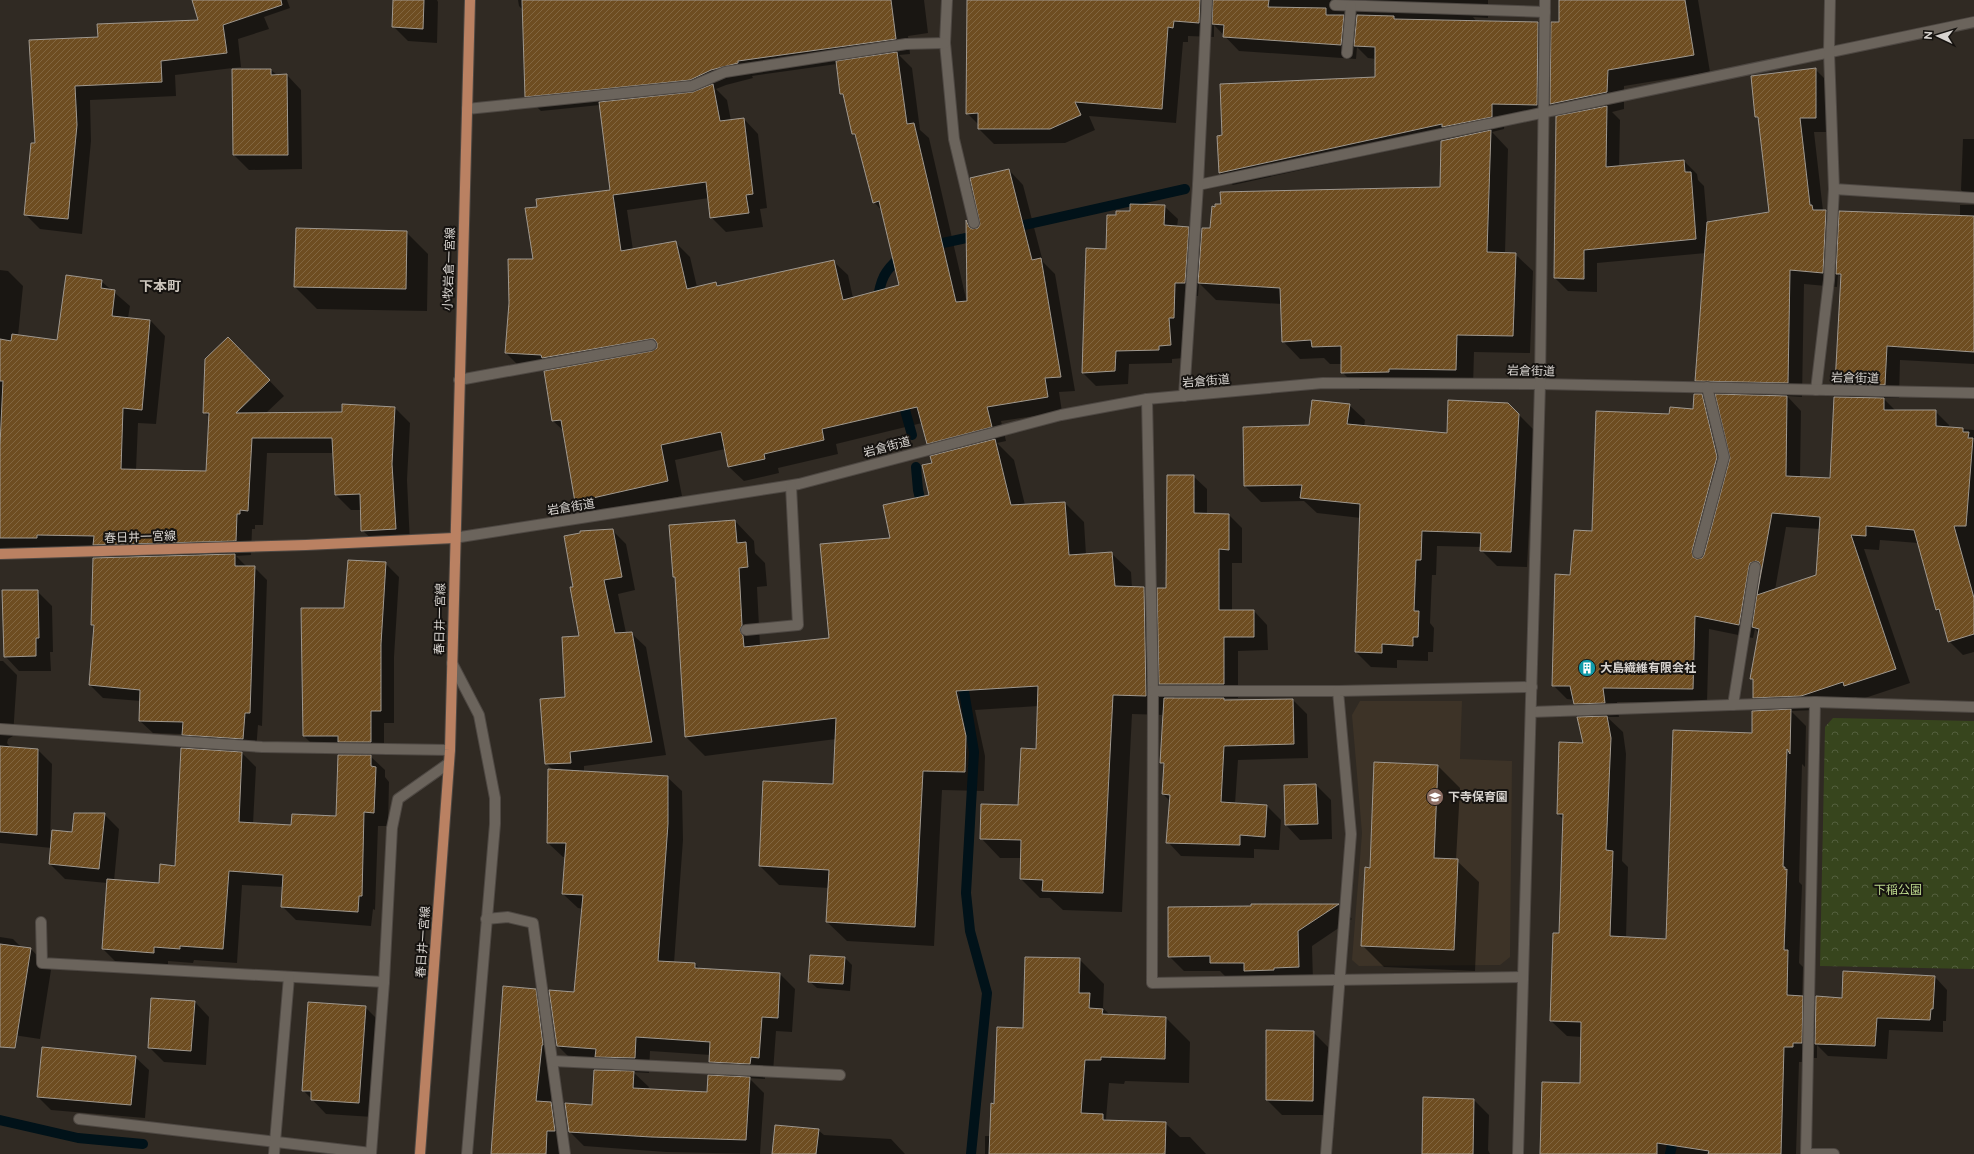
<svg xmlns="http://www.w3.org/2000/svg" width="1974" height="1154" viewBox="0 0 1974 1154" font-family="Raleway,'Noto Sans JP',sans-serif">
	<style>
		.built { fill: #3d3327 }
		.park { fill: url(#park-crowns) }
		.shadow { fill: #0007; fill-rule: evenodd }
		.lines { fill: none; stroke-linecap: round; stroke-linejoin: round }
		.stream { stroke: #011219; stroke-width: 10 }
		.building { fill: url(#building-hatch); stroke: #9f988f; fill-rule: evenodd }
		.minor-casing { stroke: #4e4843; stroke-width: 12 }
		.major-casing { stroke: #4e4843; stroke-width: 12 }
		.minor { stroke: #6b645c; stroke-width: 10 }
		.major { stroke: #ba8162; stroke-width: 10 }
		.labels { text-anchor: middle; stroke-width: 4; stroke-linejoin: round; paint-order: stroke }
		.street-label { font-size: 12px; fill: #d8d4d0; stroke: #161310 }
		.poi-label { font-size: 12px; font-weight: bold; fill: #d8d4d0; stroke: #161310; text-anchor: start }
		.park-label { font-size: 12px; fill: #bdd98d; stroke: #161310 }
		.quarter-label { font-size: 14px; font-weight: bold; fill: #cdc6bd; stroke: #161310 }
	</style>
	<defs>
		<pattern id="park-crowns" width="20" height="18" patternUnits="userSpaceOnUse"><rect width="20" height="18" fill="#37451d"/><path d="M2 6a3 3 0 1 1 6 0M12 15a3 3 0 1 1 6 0" fill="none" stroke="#535f3d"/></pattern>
		<pattern id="building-hatch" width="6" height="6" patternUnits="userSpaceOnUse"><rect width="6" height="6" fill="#6e4d21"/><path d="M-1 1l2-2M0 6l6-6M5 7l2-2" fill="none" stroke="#826640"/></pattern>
	</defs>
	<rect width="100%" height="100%" fill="#302a23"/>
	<polygon class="built" points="1360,701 1462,701 1460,759 1512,761 1510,957 1500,965 1359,966 1352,960 1362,833 1352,715"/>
	<polygon class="park" points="1833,718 1974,721 1974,969 1820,966 1825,727"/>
	<g class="shadow">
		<polygon points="193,0 287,0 290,8 264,17 269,29 238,39 241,67 175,75 176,96 90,100 91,141 82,234 40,229 25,214 36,145 99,38 200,20"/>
		<polygon points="394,0 437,0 438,2 437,43 408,41 393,26"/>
		<path d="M518,0H924L928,33L908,36L910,54L899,55L912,68L920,130L929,138L967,303V222L975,230L979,229L1009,170L1023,185L1043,262L1055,274L1075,391L1059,392L1062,412L1001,421L1006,441L997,443L1014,460L1025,505L1065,503L1084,522L1086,555L1111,553L1131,572L1132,588H1144L1159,603L1167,589L1193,476L1207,489V515H1229L1242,528V563H1232V611H1254L1267,625L1268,650L1238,651V698H1223L1227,701L1293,700L1307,714L1308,758L1238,760L1235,804L1267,806L1281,820L1279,850L1254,849V858L1181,856L1168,842L1170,801L1163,794L1164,765L1161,762L1164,715L1132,714L1122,912L1063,910L1050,898H1040L1021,879V858H1000L981,838L1019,806L1037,750L1038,706L975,710L985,756L984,791L942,790L934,946L847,941L827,922L829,888L779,885L760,866L834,785L836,739L705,756L686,737L676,578L674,577L735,521L754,541L755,553L765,563L767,586L757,587L760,646L830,639L891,539L931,496L933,463L939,455L927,443L922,423L836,444L838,454L778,468L779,473L744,481L729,467L725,449L675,460L682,496L590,516L576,502L564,431L553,421L555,369L520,367L506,353L534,260L538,207L611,191L600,105L541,111L526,96L523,10L519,6ZM837,64L841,94L845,97L853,134L857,138L874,202L883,212L900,286L853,298L848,275L833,261L719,286L716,283L697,287L690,257L675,242L633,250L627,210L709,198L711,217L726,232L763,227L760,209L767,208L758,134L744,119L731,121L727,100L716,89L726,85L753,78L752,76ZM1165,689L1175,698H1165Z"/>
		<path d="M967,0H1488V18L1473,17L1477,22L1538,23L1552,37L1560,23V0H1698L1710,72L1624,86V109L1612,112L1620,120L1619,167L1684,161L1697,174L1698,180L1704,186L1707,223L1770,212L1760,121L1756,117L1816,70L1830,84V132H1814L1823,211H1826L1840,225L1960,217V205H1974V364L1900,360L1899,398H1883L1896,411H1935L1949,425V428L1974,430V652L1963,655L1949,641L1941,614L1936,609L1918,543L1880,540L1879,550L1864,549L1910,683L1859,700L1856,697L1816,710L1791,711L1806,726L1805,767L1802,764L1799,882L1802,885L1799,963L1803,967L1802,997L1816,1011L1843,999L1935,977L1947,990L1946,1021H1943V1032L1889,1030L1887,1059L1828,1056L1817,1045V1058H1808V1062H1799L1796,1154H1541L1581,1084L1582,1037L1567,1036L1551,1021L1560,934L1564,820L1558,814L1584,744L1589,717L1575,703L1574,700L1567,699L1553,685L1571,576L1593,532L1670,415L1694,410L1702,395L1716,409L1729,465L1731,458L1717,395H1710L1696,380L1706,253L1597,263V292L1568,291L1555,278L1563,116L1550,103V117L1505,116L1504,129L1492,132L1508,149L1505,253L1515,254L1533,271L1530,353L1474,352L1473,387L1407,386L1406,389L1360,390L1342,372V364H1330L1324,358L1300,359L1283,341L1282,304L1216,300L1199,283L1198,296H1188L1187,331H1182L1184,358L1172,359V363L1129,364L1128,384L1096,386L1083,373L1087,249L1107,250L1117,216L1164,206L1178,219L1177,227L1188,228L1202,241L1211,229L1441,188L1442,139L1233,185L1220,173L1376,78V59L1368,58L1357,47L1356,59L1239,51L1214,25V37L1188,36V42H1183L1176,123L1089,116L1095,130L1065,143L994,144L979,129V125L967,113ZM1345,14H1358L1357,26ZM1838,274L1842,278L1836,383L1851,398L1831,479L1800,477L1801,411L1787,396L1802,397L1804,284L1837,287ZM1786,527L1820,529L1816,576L1775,590ZM1709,629L1753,638L1755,629L1759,633L1751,679L1754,681V697L1768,711L1753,734L1667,940L1626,938L1628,867L1622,861L1626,754L1623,732L1607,717H1619L1617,702L1707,703Z"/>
		<polygon points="233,70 271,70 277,75 287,75 301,90 302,169 249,170 234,155"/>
		<polygon points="1963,139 1974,139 1974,203 1961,190"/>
		<polygon points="406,232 428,254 427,311 317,309 295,287"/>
		<polygon points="0,270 8,271 23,286 18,336 58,341 101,281 130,306 128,318 150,320 165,336 156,424 138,423 136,470 207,472 210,418 204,412 243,353 284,396 266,413 343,413 395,408 410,423 407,480 410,544 378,545 362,530 362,510 351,510 336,495 334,453 267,453 263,525 255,525 255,529 252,529 251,555 236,556 247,567 254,567 267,580 262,726 258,725 256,751 196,747 182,734 153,733 140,721 141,701 103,698 90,685 94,627 92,625 108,558 100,550 0,553"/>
		<polygon points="1508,404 1534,430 1527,567 1497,566 1481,550 1481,547 1437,546 1436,575 1432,575 1430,623 1434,628 1433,652 1428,652 1428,661 1397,660 1397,668 1371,667 1356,652 1361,518 1317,513 1304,501 1261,502 1245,486 1244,427 1310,426 1349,405 1365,420 1364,427 1448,434"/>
		<path d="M612,530L626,544L635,590L618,594L626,633H631L646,647L666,755L584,766V772L667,777L682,791L683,840L674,963L695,964L701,970L780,974L795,989L792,1032L776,1031L773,1072H765V1079L749,1078L764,1093L760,1154L666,1152L584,1146L569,1131L593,1106L612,1071L603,1063L573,1061L558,1046L575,993L583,909L578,908L563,894L566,857H563L548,843L553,770L546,763L566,698L581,637L574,588ZM650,1051L711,1055L710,1062L725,1077L708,1093L648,1089L649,1087L633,1072L649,1073Z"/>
		<polygon points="385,563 399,577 394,657 394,723 384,723 384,755 369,755 385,770 385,777 389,782 388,826 378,826 375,910 373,909 371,926 296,920 282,906 283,887 242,885 237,963 194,960 193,963 168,961 168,967 117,963 103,949 107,883 65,879 50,864 52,848 0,843 0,661 3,661 17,675 13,736 8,739 7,743 10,747 38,750 52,764 50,848 104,814 119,829 114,881 160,884 176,867 182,749 242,753 256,767 253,824 292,826 337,817 354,756 347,749 317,749 304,736 345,609"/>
		<polygon points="37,591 52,606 53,652 50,652 51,671 19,671 5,656"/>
		<polygon points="1438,766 1460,788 1456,860 1479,882 1475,971 1384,967 1362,945 1371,869"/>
		<polygon points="1316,785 1331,800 1332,839 1300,840 1286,825 1285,786"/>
		<polygon points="1338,905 1352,919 1312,946 1313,982 1226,977 1220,971 1184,971 1169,956 1169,908"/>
		<polygon points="0,937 13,939 22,948 31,949 51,970 40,1039 0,1033"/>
		<polygon points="845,958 852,965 850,991 817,988 809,981"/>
		<polygon points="1079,959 1104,984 1103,1008 1111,1016 1166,1018 1190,1042 1189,1083 1125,1081 1124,1084 1109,1083 1106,1119 1109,1121 1165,1123 1180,1137 1190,1137 1206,1154 985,1154 985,1136 991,1136 995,1105 1024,1029"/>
		<polygon points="535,990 549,1004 555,1058 551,1103 565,1117 560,1154 493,1154"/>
		<polygon points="195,1002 209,1017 206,1065 164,1062 149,1047"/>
		<polygon points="365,1007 380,1022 373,1117 326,1114 303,1090"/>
		<polygon points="1313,1032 1328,1047 1327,1115 1282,1115 1267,1100"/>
		<polygon points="135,1057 149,1070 145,1118 51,1110 38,1097"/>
		<polygon points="1474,1100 1489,1115 1488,1150 1490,1154 1422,1154"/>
		<polygon points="818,1130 824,1135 891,1139 905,1154 773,1154"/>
	</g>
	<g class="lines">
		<g class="stream">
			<polyline points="1011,228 1185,189"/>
			<polyline points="929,246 980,235"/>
			<path d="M877,304C880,280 884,270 903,255"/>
			<polyline points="901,396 912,435"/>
			<polyline points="916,467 918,490 923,511"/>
			<polyline points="962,679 974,752 966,893 970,931 987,993 971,1154"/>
			<polyline points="0,1120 78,1138 143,1144"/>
			<polyline points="1670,1154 1675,1132"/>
		</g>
	</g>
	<g class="building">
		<polygon points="192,0 281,0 282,5 223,25 227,53 161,61 162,82 75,86 77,125 68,219 24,215 31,143 35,143 29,40 98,37 97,24 198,20"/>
		<polygon points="393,0 424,0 423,29 392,27"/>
		<polygon points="522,0 891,0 896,39 738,61 738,63 711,70 690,80 525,97"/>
		<polygon points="967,0 1200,0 1199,23 1174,21 1173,28 1168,27 1162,109 1075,102 1081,115 1050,129 978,129 978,113 966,114"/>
		<polygon points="1213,0 1269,0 1268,7 1326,8 1326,15 1344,15 1341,45 1223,37 1224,25 1212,24"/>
		<polygon points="1559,0 1685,0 1694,55 1608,70 1607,92 1550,104 1551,22 1559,22"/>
		<polygon points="1357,15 1394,16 1394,19 1538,22 1537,105 1492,104 1492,117 1442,127 1442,124 1219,173 1217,136 1222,135 1220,84 1375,77 1375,47 1354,46"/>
		<polygon points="897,52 907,124 914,123 956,302 967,301 966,220 969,227 972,229 978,228 980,224 970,178 1009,169 1032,260 1041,258 1061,377 1045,378 1048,397 987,407 992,427 927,444 917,407 822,429 824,440 764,454 765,459 728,467 721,432 661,445 668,481 575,502 561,420 552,421 544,371 652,351 657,348 657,343 654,339 650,339 542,358 541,355 505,353 509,303 508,259 533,259 525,208 537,207 536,199 610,190 599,102 693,92 713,84 720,121 744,118 753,194 746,195 749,213 710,218 706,182 613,195 621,251 676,241 687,289 716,282 717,286 834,260 843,300 899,285 879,201 873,203 855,134 852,134 843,94 840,94 836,61"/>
		<polygon points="1816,68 1816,118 1800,118 1810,205 1812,205 1813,210 1826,210 1823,273 1790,270 1788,383 1695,381 1707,222 1769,212 1758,117 1755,117 1751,76"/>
		<polygon points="232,69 271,69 271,75 287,74 288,155 233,155"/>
		<polygon points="1607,106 1606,167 1684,160 1685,172 1691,172 1696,239 1584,250 1584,279 1554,278 1556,116"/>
		<polygon points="1491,130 1487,252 1516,253 1513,336 1457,335 1456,370 1397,369 1389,369 1389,372 1341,373 1341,346 1312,347 1311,340 1282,342 1280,288 1198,283 1202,228 1210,228 1212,206 1215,207 1215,204 1221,204 1220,192 1440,187 1441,141"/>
		<polygon points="1130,204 1165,205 1164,225 1189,227 1185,283 1175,283 1174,318 1169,318 1171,345 1159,346 1159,350 1116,351 1115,371 1082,373 1086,248 1106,249 1107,215 1116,215 1116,211 1130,211"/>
		<polygon points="1839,211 1974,216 1974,352 1887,346 1885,385 1835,384 1841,274 1836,274"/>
		<polygon points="296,228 407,231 406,289 294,287"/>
		<polygon points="66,275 102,280 101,288 115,290 112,316 150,320 142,410 123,408 121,469 206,471 209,413 203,413 205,359 228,337 270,380 236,413 342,412 342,404 395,407 392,464 396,529 361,531 360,494 335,495 332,438 252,438 248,511 240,510 240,514 237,514 236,541 93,545 94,536 37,535 37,538 0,538 0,445 3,381 0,381 0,339 11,341 12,334 57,340"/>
		<path d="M1694,394H1702L1717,457L1692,551L1693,557L1697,559L1702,558L1704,555L1730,458L1715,394L1787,396L1786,476L1830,478L1834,397L1884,398V410H1936V426L1963,428V432H1969L1968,438H1973L1966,526H1954L1974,598V634L1948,642L1939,609L1936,610L1914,530L1866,526V536L1851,535L1896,669L1844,686L1843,682L1801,696L1753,698V679H1750L1759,629L1752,627L1761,568L1759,562L1756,561L1750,563L1749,566L1739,625L1695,616L1693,689L1603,688L1605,703L1574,704L1570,686H1552L1555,574L1570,575L1574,530L1592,531L1596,411L1669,414L1670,407L1693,409ZM1772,513L1820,517L1816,575L1757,595Z"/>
		<polygon points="1312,400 1350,404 1347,424 1447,433 1448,400 1508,403 1519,414 1511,552 1480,551 1481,533 1422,531 1421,560 1416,560 1414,611 1419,611 1418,637 1413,637 1413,646 1382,644 1382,653 1355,652 1360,504 1300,498 1302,485 1244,486 1243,427 1309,425"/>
		<polygon points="995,439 1011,505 1065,502 1069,555 1112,552 1115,586 1144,587 1146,696 1113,695 1103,893 1042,891 1043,880 1020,879 1021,840 980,839 981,804 1018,805 1021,748 1036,749 1038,686 956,691 966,736 965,772 923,771 915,927 826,922 829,870 759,866 763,781 833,784 836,718 685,737 675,577 673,577 669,525 735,520 737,543 746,542 748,567 739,568 742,625 740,630 743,636 744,647 829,638 820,544 890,538 883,505 929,495 922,465 932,463 930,456"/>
		<polygon points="1167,475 1194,475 1194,513 1229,514 1229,550 1219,549 1219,610 1254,610 1254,637 1224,637 1224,684 1159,684 1157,588 1166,588"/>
		<polygon points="613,529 622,577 604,580 615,633 632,632 652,742 570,752 571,763 545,764 540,699 565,697 562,637 579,636 570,587 573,587 564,536 580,533 580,531"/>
		<polygon points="235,554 235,566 255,566 250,713 245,713 243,739 182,735 183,722 139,721 140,690 89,685 94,625 91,625 93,558"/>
		<polygon points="348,560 386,562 381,644 381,711 371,711 371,742 338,742 338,736 303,736 301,608 344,608"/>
		<polygon points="2,590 38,590 39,638 36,638 36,656 4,657"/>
		<polygon points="1164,698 1224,698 1224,700 1293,699 1294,744 1224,746 1221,802 1267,805 1265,837 1240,835 1240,845 1166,843 1170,795 1162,794 1164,763 1160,763"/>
		<polygon points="1791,709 1790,754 1787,749 1783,867 1785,867 1785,870 1787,869 1784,950 1788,950 1787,995 1803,996 1802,1043 1793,1043 1793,1047 1784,1047 1781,1154 1708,1154 1709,1151 1657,1143 1657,1154 1540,1154 1542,1082 1580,1083 1581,1022 1550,1021 1553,933 1559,933 1563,814 1557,814 1559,742 1583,743 1577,717 1607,716 1611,738 1606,850 1613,851 1610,936 1666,939 1673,730 1752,733 1752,711"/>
		<polygon points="0,746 38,749 37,835 0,832"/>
		<polygon points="181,748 242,752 239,822 291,825 292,814 336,816 338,755 371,755 371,766 376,767 374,813 364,812 362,896 359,896 358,912 281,907 283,875 229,871 223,949 180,946 180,949 154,947 154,953 102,949 107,879 159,883 160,864 175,866"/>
		<polygon points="1374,762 1438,765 1434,858 1458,859 1454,950 1361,946 1365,867 1370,868"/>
		<polygon points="548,769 668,776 668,824 658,961 695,963 695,968 780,973 778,1018 762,1017 759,1058 751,1057 750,1064 709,1062 710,1042 636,1037 635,1058 595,1057 596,1049 557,1046 549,990 574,992 583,895 562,894 566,843 547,843"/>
		<polygon points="1316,784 1318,824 1285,825 1284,785"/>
		<polygon points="74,813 105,813 99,869 49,864 52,830 72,832"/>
		<polygon points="1251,904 1339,904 1298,931 1299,967 1274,968 1274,970 1244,971 1244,963 1210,963 1210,956 1168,957 1168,907 1251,906"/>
		<polygon points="0,944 31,948 15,1048 0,1047"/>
		<polygon points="810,955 845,957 843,984 808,982"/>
		<polygon points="1025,957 1080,958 1079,993 1090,993 1089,1008 1103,1009 1102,1014 1166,1017 1165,1059 1101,1057 1101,1060 1085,1060 1081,1113 1103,1114 1103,1120 1166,1122 1165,1154 989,1154 991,1103 994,1104 997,1027 1023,1028"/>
		<polygon points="1843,971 1935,976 1933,1009 1931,1009 1930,1020 1877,1018 1875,1046 1815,1044 1816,996 1842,998"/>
		<polygon points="503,986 536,989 543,1045 542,1045 536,1101 551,1102 555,1131 547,1131 546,1154 491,1154"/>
		<polygon points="151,998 195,1001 191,1051 148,1048"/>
		<polygon points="308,1002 366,1006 359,1103 311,1100 311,1091 302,1091"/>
		<polygon points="1266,1030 1314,1031 1313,1101 1266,1100"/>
		<polygon points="42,1047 136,1056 131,1105 37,1097"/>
		<polygon points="594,1070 634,1071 633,1088 707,1092 708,1075 750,1077 746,1140 651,1137 569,1132 565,1103 592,1105"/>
		<polygon points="1423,1097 1474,1099 1473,1154 1422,1154"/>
		<polygon points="775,1125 819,1129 816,1154 772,1154"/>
	</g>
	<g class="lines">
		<defs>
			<g id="minor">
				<polyline points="947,0 945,43 954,139 974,223"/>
				<polyline points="1335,5 1545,12"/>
				<polyline points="1347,53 1351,6"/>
				<polyline points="467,109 692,86 725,72 906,44 945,43"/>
				<polyline points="1198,185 1974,22"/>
				<polyline points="1834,189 1974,198"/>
				<polyline points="459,380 651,345"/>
				<polyline points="1816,390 1829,280 1834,189 1829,52 1830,0"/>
				<polyline points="1184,396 1198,185 1207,0"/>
				<polyline points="1147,399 1153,691 1152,983 1523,977"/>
				<polyline points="454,538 799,484 1061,415 1147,399 1323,383 1540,384 1974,393"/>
				<polyline points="1698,553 1724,457 1707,387"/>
				<polyline points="746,630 798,625 791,486"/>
				<polyline points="452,663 479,715 495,798 495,824 467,1154"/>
				<polyline points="1153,691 1338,691"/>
				<polyline points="1815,702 1806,1154 1834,1154"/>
				<polyline points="1733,705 1755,567"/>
				<polyline points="1531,712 1815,702 1974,707"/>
				<polyline points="0,729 262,747 450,750"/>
				<polyline points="486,919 508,917 533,923 565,1154"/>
				<polyline points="41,922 42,963 384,982"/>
				<polyline points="553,1061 840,1075"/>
				<polyline points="79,1119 371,1153"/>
				<polyline points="274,1154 289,977"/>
				<polyline points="371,1154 384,982 392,828 398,799 449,763"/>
				<polyline points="1326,1154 1351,834 1338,691 1532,687"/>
				<polyline points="1518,1154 1540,384 1545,0"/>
			</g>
			<g id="major">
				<polyline points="0,554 306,545 454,538"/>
				<polyline points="420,1154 450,750 470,0"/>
			</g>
		</defs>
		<use href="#minor" class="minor-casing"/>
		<use href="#major" class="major-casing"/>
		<use href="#minor" class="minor"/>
		<use href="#major" class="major"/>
	</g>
	<defs>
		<symbol id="building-disc" viewBox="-11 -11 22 22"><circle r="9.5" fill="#0f9aa8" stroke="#161310"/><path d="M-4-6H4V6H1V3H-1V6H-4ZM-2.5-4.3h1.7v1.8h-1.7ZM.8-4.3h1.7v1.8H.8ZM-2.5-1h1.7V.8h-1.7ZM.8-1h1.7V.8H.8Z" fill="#fff"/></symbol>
		<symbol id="school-disc" viewBox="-11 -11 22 22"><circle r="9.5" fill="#8d6e63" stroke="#161310"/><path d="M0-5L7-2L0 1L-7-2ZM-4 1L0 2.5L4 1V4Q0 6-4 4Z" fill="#fff"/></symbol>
	</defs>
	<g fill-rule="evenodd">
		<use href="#building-disc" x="1577" y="658" width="20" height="20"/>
		<use href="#school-disc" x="1425" y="787" width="20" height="20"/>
	</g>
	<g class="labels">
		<g class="street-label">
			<text transform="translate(449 269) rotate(-88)" y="4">小牧岩倉一宮線</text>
			<text transform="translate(1531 371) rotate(1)" y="4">岩倉街道</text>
			<text transform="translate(1855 378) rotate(1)" y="4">岩倉街道</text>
			<text transform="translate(1206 381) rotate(-5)" y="4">岩倉街道</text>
			<text transform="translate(887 447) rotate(-15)" y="4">岩倉街道</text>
			<text transform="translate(571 507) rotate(-9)" y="4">岩倉街道</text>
			<text transform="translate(140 537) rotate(-2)" y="4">春日井一宮線</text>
			<text transform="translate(440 619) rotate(-89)" y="4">春日井一宮線</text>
			<text transform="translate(423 942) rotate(-86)" y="4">春日井一宮線</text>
		</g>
		<g class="poi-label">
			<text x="1600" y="672">大島繊維有限会社</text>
			<text x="1448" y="801">下寺保育園</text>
		</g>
		<g class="park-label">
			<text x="1898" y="894">下稲公園</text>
		</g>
		<g class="quarter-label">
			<text x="160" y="291">下本町</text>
		</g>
	</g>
	<g transform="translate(1938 36) rotate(274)" stroke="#161310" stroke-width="3" paint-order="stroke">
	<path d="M0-3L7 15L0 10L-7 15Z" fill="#d8d4d0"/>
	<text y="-6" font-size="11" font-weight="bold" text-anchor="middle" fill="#d8d4d0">N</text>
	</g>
</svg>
